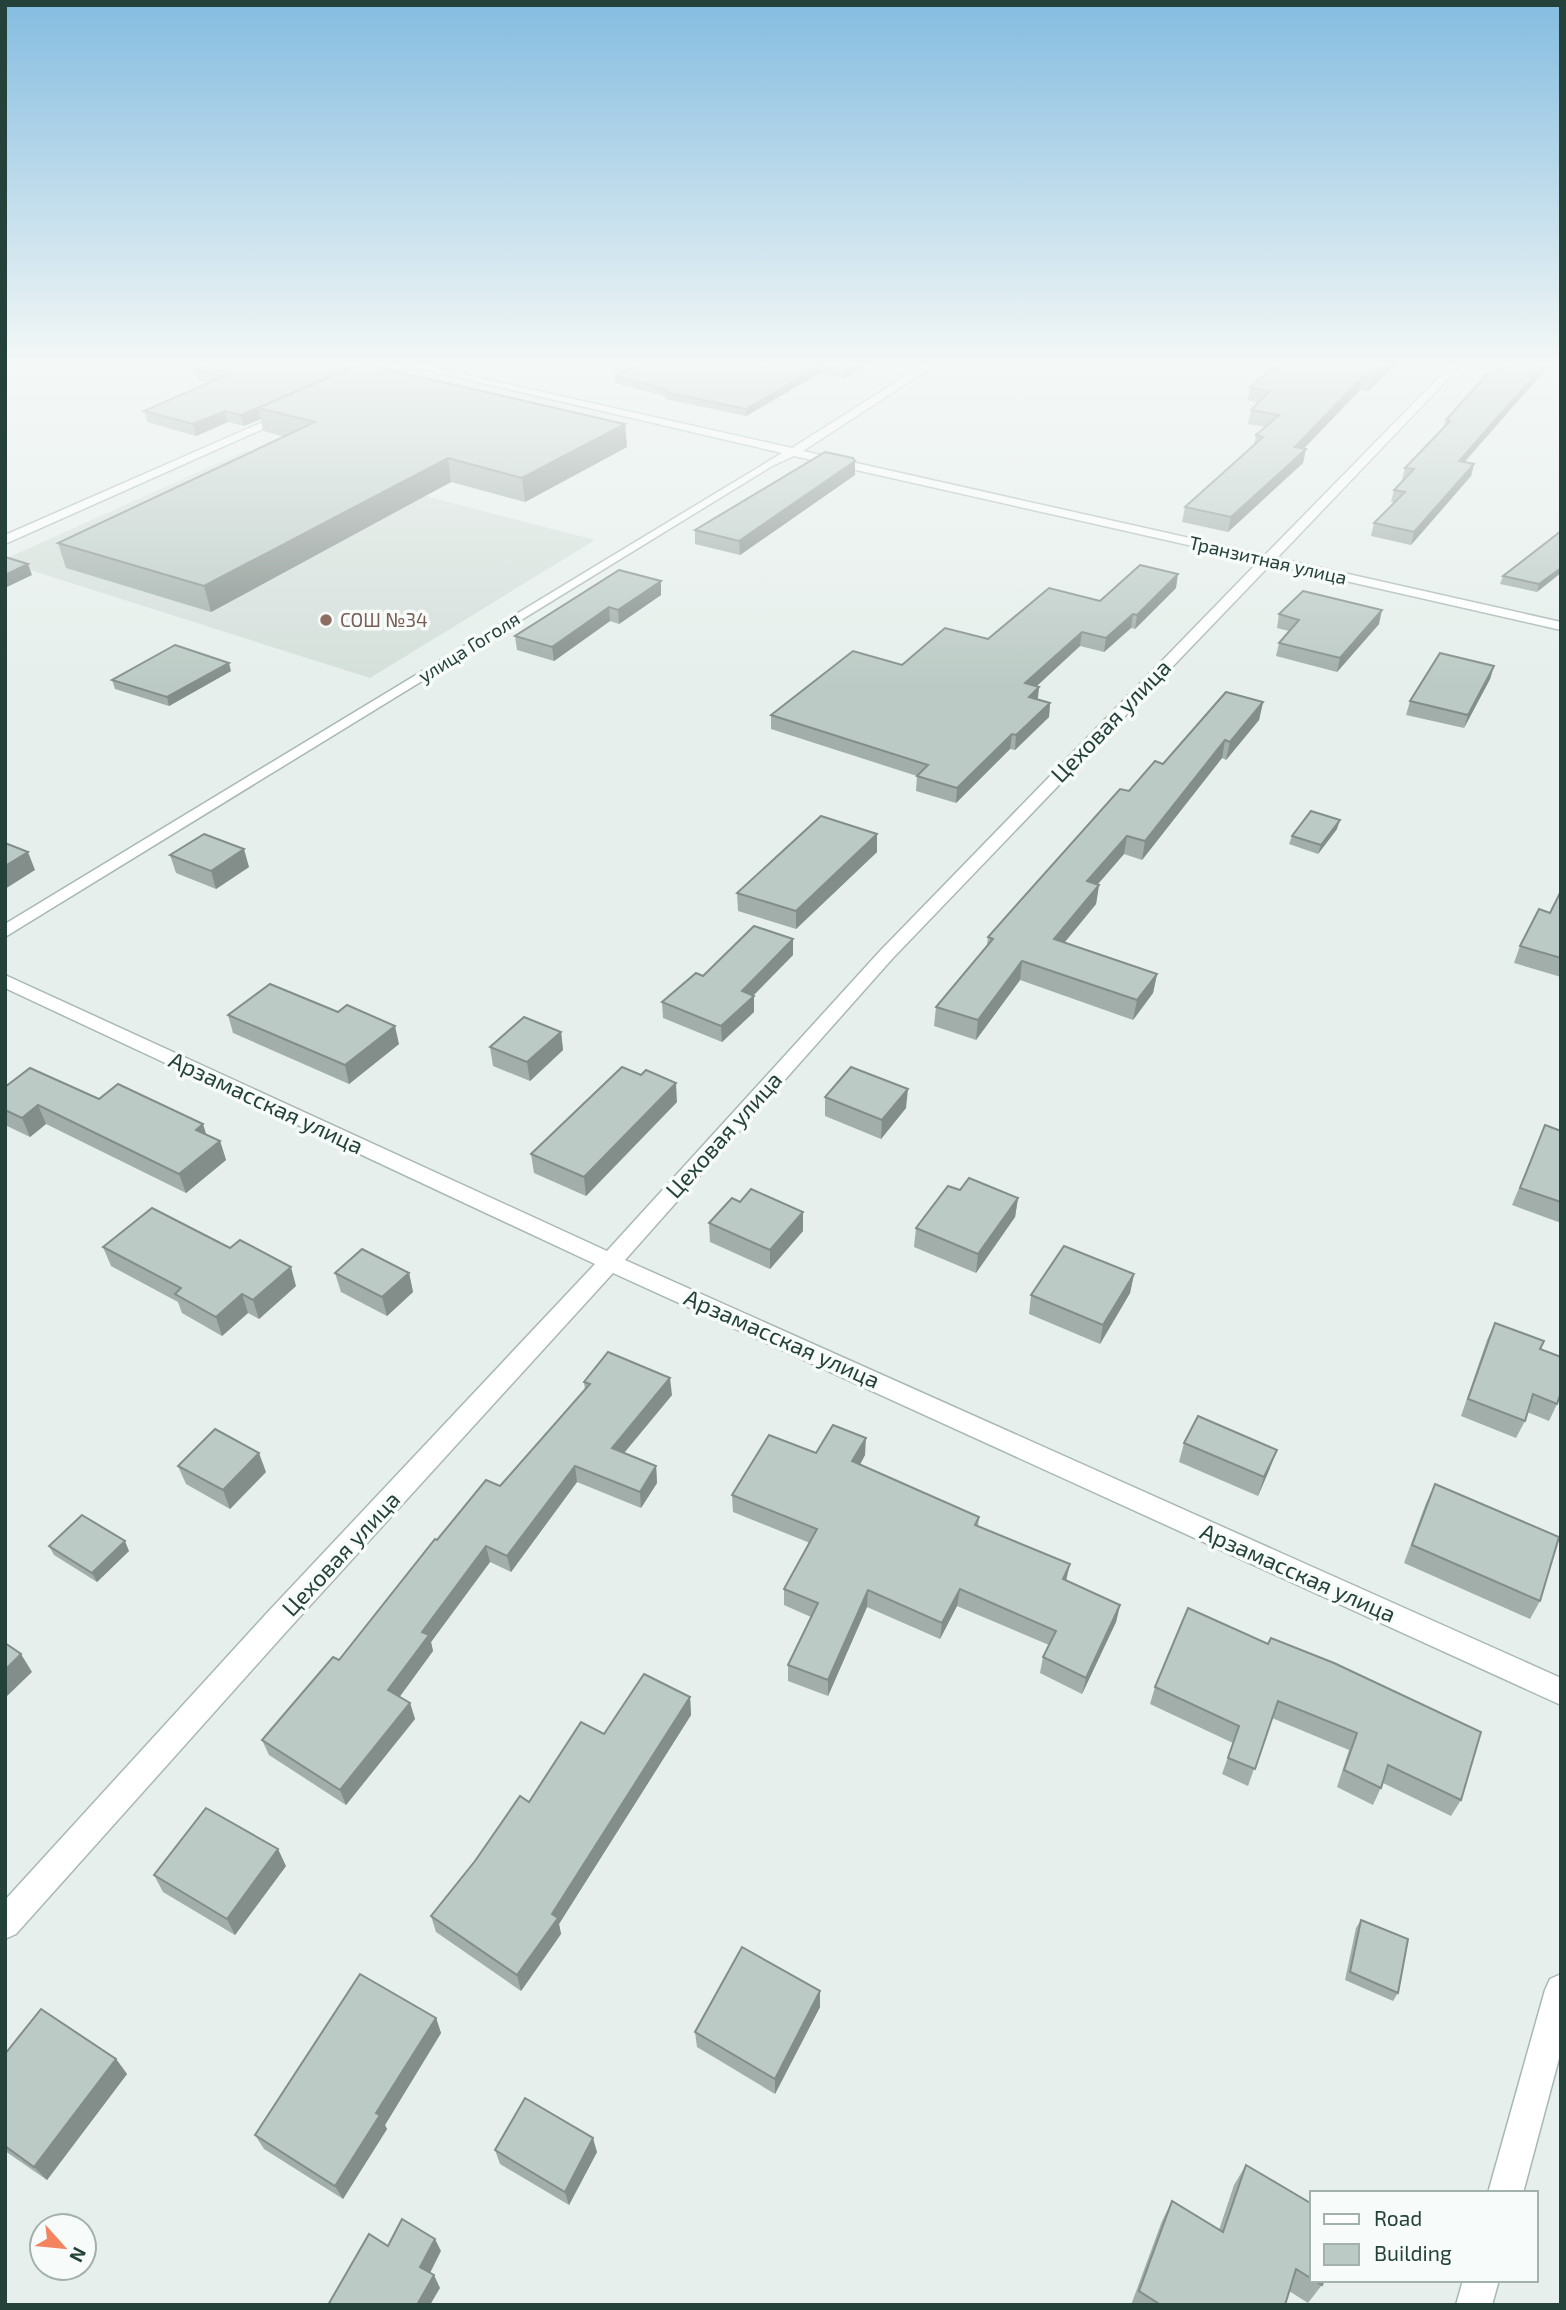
<svg xmlns="http://www.w3.org/2000/svg" width="1566" height="2310" viewBox="0 0 1566 2310" font-family="'Exo 2',sans-serif">
	<style>
		.built { fill: #d4dfda }
		.lines { fill: none; stroke-linecap: round; stroke-linejoin: round }
		.minor-casing { stroke: #a8b8b2; stroke-width: 3 }
		.minor { fill: #fff; fill-rule: evenodd }
		.wall { fill: #a1aea9 }
		.shaded-wall { fill: #838d89 }
		.building { fill: #bbcac4; stroke: #838d89; stroke-width: 2 }
		.education-dot { fill: #8d6e63; stroke: #f7fbf9; stroke-width: 2.5 }
		.labels { text-anchor: middle; stroke-width: 7; stroke-linejoin: round; paint-order: stroke }
		.far-street-label { font-size: 19px; fill: #24423a; stroke: #f7fbf9 }
		.far-education-label { font-size: 19px; fill: #785e54; stroke: #f7fbf9; text-anchor: start }
		.street-label { font-size: 23px; fill: #24423a; stroke: #f7fbf9 }
	</style>
	<rect width="100%" height="100%" fill="#e6efeb"/>
	<polygon class="built" points="247,450 595,540 370,678 5,562 5,559"/>
	<g class="lines">
		<defs>
			<g id="minor">
				<polygon points="396,363 413,363 792,448 926,363 938,363 803,451 1265,555 1453,363 1463,363 1277,558 1561,622 1561,630 1271,564 892,959 625,1260 1561,1678 1561,1705 613,1273 286,1632 16,1934 5,1939 5,1900 266,1614 595,1264 5,988 5,975 607,1251 880,951 1259,561 794,456 772,466 5,937 5,924 782,453"/>
				<polygon points="288,411 292,412 292,416 5,544 5,535"/>
				<polygon points="1561,1974 1561,2051 1523,2193 1488,2193 1545,1990 1550,1979"/>
				<polygon points="1463,2280 1499,2280 1492,2305 1456,2305"/>
			</g>
		</defs>
		<use href="#minor" class="minor-casing"/>
		<use href="#minor" class="minor"/>
	</g>
	<g class="wall">
		<polygon points="211,363 386,363 381,365 382,368 625,424 627,447 525,502 451,482 211,612 66,568 58,543 285,437 263,431 261,419 244,426 228,422 196,436 147,422 144,411 209,383 198,380 195,369"/>
		<polygon points="643,363 871,363 844,378 820,373 746,416 665,399 665,396 615,383 615,376"/>
		<polygon points="1398,363 1368,391 1360,390 1304,448 1306,449 1303,463 1228,532 1182,522 1185,507 1254,445 1256,435 1265,427 1248,424 1251,410 1258,403 1248,400 1250,387"/>
		<polygon points="1507,363 1558,363 1554,368 1547,368 1465,462 1474,464 1471,476 1411,545 1371,536 1374,523 1395,502 1391,502 1394,490 1404,480 1402,479 1405,468 1443,428 1446,420"/>
		<polygon points="855,475 740,555 695,544 695,530"/>
		<polygon points="1561,531 1537,592 1500,584 1503,576"/>
		<polygon points="619,570 661,595 619,624 610,621 554,661 517,650 515,636"/>
		<polygon points="1176,588 1135,629 1131,628 1104,652 1080,646 1036,686 1039,687 1038,699 1050,703 1049,717 1015,750 1010,749 956,803 916,791 917,776 771,729 771,715 902,665 988,639 1100,601"/>
		<polygon points="1279,614 1379,624 1337,672 1276,656 1279,643 1289,631 1277,628"/>
		<polygon points="1494,666 1490,679 1464,728 1406,715 1410,701"/>
		<polygon points="231,671 169,706 115,689 112,680"/>
		<polygon points="1263,702 1259,720 1226,760 1222,758 1142,860 1124,854 1098,884 1099,885 1096,904 1064,943 1157,974 1153,993 1133,1020 1020,980 976,1040 934,1026 936,1007 987,946 988,937 1129,791 1163,764"/>
		<polygon points="1337,829 1318,854 1289,844 1292,836"/>
		<polygon points="877,834 877,852 796,929 738,911 737,893"/>
		<polygon points="170,855 249,867 216,889 176,873"/>
		<polygon points="1561,891 1561,977 1514,963 1520,946 1550,913"/>
		<polygon points="793,955 753,996 754,996 754,1012 722,1042 663,1018 662,1002 703,976"/>
		<polygon points="228,1015 399,1044 349,1084 233,1033"/>
		<polygon points="561,1032 563,1050 530,1081 493,1066 490,1047"/>
		<polygon points="5,1087 99,1099 220,1141 226,1160 186,1193 46,1124 30,1137 5,1125"/>
		<polygon points="825,1097 906,1108 881,1139 825,1116"/>
		<polygon points="677,1102 586,1196 534,1173 531,1154"/>
		<polygon points="1545,1125 1561,1131 1561,1223 1512,1205"/>
		<polygon points="960,1190 1018,1198 1015,1217 976,1273 914,1247 916,1228"/>
		<polygon points="740,1202 803,1212 803,1231 770,1269 710,1242 709,1223"/>
		<polygon points="103,1247 296,1286 259,1319 248,1313 222,1336 182,1313 178,1302 111,1266"/>
		<polygon points="335,1273 409,1273 413,1292 387,1316 341,1292"/>
		<polygon points="1134,1274 1130,1293 1100,1344 1029,1314 1031,1295"/>
		<polygon points="1495,1323 1540,1349 1557,1404 1549,1421 1527,1412 1525,1421 1516,1438 1461,1416 1487,1340"/>
		<polygon points="584,1382 672,1395 624,1453 656,1466 657,1483 641,1508 577,1482 511,1572 490,1562 431,1642 433,1651 399,1697 410,1703 415,1719 346,1805 269,1755 262,1740 339,1660 437,1540 500,1486 585,1390"/>
		<polygon points="1184,1443 1270,1468 1258,1496 1179,1462"/>
		<polygon points="816,1453 865,1455 860,1465 979,1517 978,1527 1066,1581 1120,1605 1116,1622 1082,1694 1040,1673 1043,1657 1049,1645 957,1606 940,1639 867,1607 828,1696 788,1681 788,1665 811,1617 784,1605 784,1589 810,1543 733,1512 732,1495"/>
		<polygon points="178,1466 266,1472 230,1509 186,1484"/>
		<polygon points="1435,1484 1540,1601 1530,1619 1404,1563 1426,1503"/>
		<polygon points="49,1546 129,1551 97,1582 54,1555"/>
		<polygon points="1188,1608 1461,1800 1451,1816 1383,1783 1373,1805 1337,1787 1349,1750 1272,1718 1248,1786 1222,1774 1233,1743 1150,1704 1155,1687"/>
		<polygon points="690,1697 691,1715 559,1924 561,1934 521,1991 436,1932 431,1916 529,1802 604,1734"/>
		<polygon points="286,1866 235,1935 163,1892 154,1875"/>
		<polygon points="1361,1920 1398,1993 1393,2001 1345,1980 1356,1928"/>
		<polygon points="820,1991 820,2007 775,2094 697,2047 695,2032"/>
		<polygon points="436,2018 441,2033 385,2125 387,2129 343,2199 264,2149 255,2135"/>
		<polygon points="5,2054 116,2059 127,2074 47,2180 5,2151"/>
		<polygon points="495,2150 597,2152 569,2205 500,2164"/>
		<polygon points="1246,2165 1312,2204 1312,2280 1324,2280 1322,2285 1308,2303 1289,2291 1285,2305 1131,2305 1162,2221 1172,2201 1219,2230 1234,2185"/>
	</g>
	<g class="shaded-wall">
		<polygon points="361,363 386,363 381,365 383,377 258,408 261,419 244,426 241,415"/>
		<polygon points="860,363 871,363 844,378 845,371"/>
		<polygon points="1387,363 1398,363 1368,391 1371,378"/>
		<polygon points="1545,363 1548,363 1547,368 1455,472 1459,461"/>
		<polygon points="820,366 820,373 746,416 746,409"/>
		<polygon points="1363,376 1360,390 1292,461 1295,447"/>
		<polygon points="225,411 228,422 196,436 193,424"/>
		<polygon points="625,424 627,447 525,502 522,478"/>
		<polygon points="1306,449 1303,463 1228,532 1231,517"/>
		<polygon points="448,458 451,482 211,612 204,586"/>
		<polygon points="855,461 855,475 740,555 739,541"/>
		<polygon points="1474,464 1471,476 1411,545 1414,532"/>
		<polygon points="28,564 32,575 5,588 5,575"/>
		<polygon points="1561,568 1561,573 1537,592 1539,584"/>
		<polygon points="1178,574 1176,588 1135,629 1137,615"/>
		<polygon points="661,581 661,595 619,624 618,610"/>
		<polygon points="609,607 610,621 554,661 552,647"/>
		<polygon points="1382,610 1379,624 1337,672 1340,658"/>
		<polygon points="1133,614 1131,628 1104,652 1106,638"/>
		<polygon points="1082,632 1080,646 1024,698 1025,683"/>
		<polygon points="229,663 231,671 169,706 167,697"/>
		<polygon points="1494,666 1490,679 1464,728 1468,715"/>
		<polygon points="1039,687 1037,702 1029,697"/>
		<polygon points="1263,702 1259,720 1226,760 1230,742"/>
		<polygon points="1050,703 1049,717 1015,750 1016,735"/>
		<polygon points="1012,734 1010,749 956,803 957,788"/>
		<polygon points="1225,740 1222,758 1142,860 1145,841"/>
		<polygon points="1340,820 1337,829 1318,854 1321,845"/>
		<polygon points="877,834 877,852 796,929 796,911"/>
		<polygon points="1127,836 1124,854 1084,900 1087,881"/>
		<polygon points="244,849 249,867 216,889 211,871"/>
		<polygon points="28,852 35,870 5,889 5,866"/>
		<polygon points="1099,885 1096,904 1051,959 1054,939"/>
		<polygon points="793,939 793,955 742,1007 742,991"/>
		<polygon points="1022,961 1020,980 976,1040 978,1020"/>
		<polygon points="1157,974 1153,993 1133,1020 1137,1000"/>
		<polygon points="754,996 754,1012 722,1042 721,1026"/>
		<polygon points="395,1026 399,1044 349,1084 345,1065"/>
		<polygon points="561,1032 563,1050 530,1081 527,1062"/>
		<polygon points="676,1083 677,1102 586,1196 584,1177"/>
		<polygon points="908,1089 906,1108 881,1139 882,1120"/>
		<polygon points="38,1105 46,1124 30,1137 22,1118"/>
		<polygon points="203,1124 209,1143 196,1130"/>
		<polygon points="220,1141 226,1160 186,1193 179,1174"/>
		<polygon points="1018,1198 1015,1217 976,1273 978,1254"/>
		<polygon points="803,1212 803,1231 770,1269 770,1250"/>
		<polygon points="291,1267 296,1286 259,1319 253,1300"/>
		<polygon points="409,1273 413,1292 387,1316 382,1297"/>
		<polygon points="1134,1274 1130,1293 1100,1344 1103,1325"/>
		<polygon points="242,1294 248,1313 222,1336 216,1317"/>
		<polygon points="670,1378 672,1395 614,1465 612,1448"/>
		<polygon points="866,1438 865,1455 852,1478 852,1461"/>
		<polygon points="1277,1450 1270,1468 1258,1496 1264,1477"/>
		<polygon points="259,1453 266,1472 230,1509 223,1490"/>
		<polygon points="575,1466 577,1482 511,1572 507,1556"/>
		<polygon points="656,1466 657,1483 641,1508 640,1492"/>
		<polygon points="125,1541 129,1551 97,1582 92,1573"/>
		<polygon points="486,1546 490,1562 431,1642 433,1651 393,1706 388,1690 422,1632"/>
		<polygon points="1070,1564 1066,1581 1063,1579"/>
		<polygon points="960,1589 957,1606 940,1639 942,1623"/>
		<polygon points="868,1590 867,1607 828,1696 828,1680"/>
		<polygon points="1120,1605 1116,1622 1082,1694 1086,1678"/>
		<polygon points="21,1654 32,1672 5,1698 5,1670"/>
		<polygon points="690,1697 691,1715 559,1924 561,1934 521,1991 517,1975 552,1914"/>
		<polygon points="410,1703 415,1719 346,1805 340,1790"/>
		<polygon points="278,1849 286,1866 235,1935 227,1919"/>
		<polygon points="820,1991 820,2007 775,2094 775,2079"/>
		<polygon points="436,2018 441,2033 385,2125 387,2129 343,2199 335,2186 376,2113"/>
		<polygon points="116,2059 127,2074 47,2180 34,2167"/>
		<polygon points="593,2138 597,2152 569,2205 565,2192"/>
		<polygon points="435,2239 441,2251 427,2279 420,2267"/>
		<polygon points="434,2275 440,2288 430,2305 417,2305"/>
	</g>
	<g class="building">
		<polygon points="211,363 361,363 241,415 225,411 193,424 144,411 224,376 195,369"/>
		<polygon points="363,363 378,363 377,367 625,424 522,478 448,458 204,586 58,543 315,422 258,408"/>
		<polygon points="643,363 860,363 845,371 820,366 746,409 665,392 668,390 615,376"/>
		<polygon points="1280,363 1387,363 1371,378 1363,376 1295,447 1306,449 1231,517 1185,507 1263,437 1256,435 1279,415 1251,410 1270,391 1250,387"/>
		<polygon points="1507,363 1545,363 1459,461 1474,464 1414,532 1374,523 1405,492 1394,490 1414,469 1405,468 1450,421 1446,420 1489,372 1497,373"/>
		<polygon points="825,452 853,458 855,461 739,541 695,530"/>
		<polygon points="1561,531 1561,568 1539,584 1503,576"/>
		<polygon points="5,557 28,564 5,575"/>
		<polygon points="1140,565 1178,574 1137,615 1133,614 1106,638 1082,632 1025,683 1039,687 1029,697 1050,703 1016,735 1012,734 957,788 917,776 928,765 771,715 853,651 902,665 945,628 988,639 1049,588 1100,601"/>
		<polygon points="619,570 661,581 618,610 609,607 552,647 515,636"/>
		<polygon points="1303,591 1382,610 1340,658 1279,643 1299,620 1279,614"/>
		<polygon points="175,645 229,663 167,697 112,680"/>
		<polygon points="1440,653 1494,666 1468,715 1410,701"/>
		<polygon points="1226,692 1263,702 1230,742 1225,740 1145,841 1127,836 1087,881 1099,885 1054,939 1157,974 1137,1000 1022,961 978,1020 936,1007 993,939 988,937 1120,789 1129,791 1155,761 1163,764"/>
		<polygon points="1311,811 1340,820 1321,845 1292,836"/>
		<polygon points="821,816 877,834 796,911 737,893"/>
		<polygon points="204,834 244,849 211,871 170,855"/>
		<polygon points="5,843 28,852 5,866"/>
		<polygon points="1561,891 1561,958 1520,946 1539,909 1550,913"/>
		<polygon points="754,926 793,939 742,991 754,996 721,1026 662,1002 696,973 703,976"/>
		<polygon points="270,984 338,1012 347,1005 395,1026 345,1065 228,1015"/>
		<polygon points="524,1017 561,1032 527,1062 490,1047"/>
		<polygon points="622,1067 641,1075 646,1070 676,1083 584,1177 531,1154"/>
		<polygon points="851,1067 908,1089 882,1120 825,1097"/>
		<polygon points="30,1068 99,1099 118,1084 203,1124 196,1130 220,1141 179,1174 38,1105 22,1118 5,1110 5,1087"/>
		<polygon points="1545,1125 1561,1131 1561,1202 1520,1188"/>
		<polygon points="969,1178 1018,1198 978,1254 916,1228 948,1186 960,1190"/>
		<polygon points="751,1189 803,1212 770,1250 709,1223 732,1198 740,1202"/>
		<polygon points="152,1208 230,1248 240,1240 291,1267 253,1300 242,1294 216,1317 175,1294 181,1288 103,1247"/>
		<polygon points="1064,1246 1134,1274 1103,1325 1031,1295"/>
		<polygon points="362,1249 409,1273 382,1297 335,1273"/>
		<polygon points="1495,1323 1544,1341 1540,1349 1561,1357 1561,1392 1557,1404 1533,1394 1525,1421 1468,1399"/>
		<polygon points="608,1352 670,1378 612,1448 656,1466 640,1492 575,1466 507,1556 486,1546 422,1632 429,1635 388,1690 410,1703 340,1790 262,1740 333,1657 339,1660 435,1539 437,1540 486,1480 500,1486 590,1384 584,1382"/>
		<polygon points="1198,1416 1277,1450 1264,1477 1184,1443"/>
		<polygon points="833,1425 866,1438 852,1461 979,1517 975,1525 1070,1564 1063,1579 1120,1605 1086,1678 1043,1657 1056,1631 960,1589 942,1623 868,1590 828,1680 788,1665 818,1603 784,1589 817,1529 732,1495 769,1435 816,1453"/>
		<polygon points="215,1429 259,1453 223,1490 178,1466"/>
		<polygon points="1435,1484 1559,1537 1540,1601 1412,1545"/>
		<polygon points="82,1515 125,1541 92,1573 49,1546"/>
		<polygon points="1188,1608 1268,1644 1271,1638 1334,1663 1481,1732 1461,1800 1388,1765 1381,1788 1344,1770 1357,1733 1278,1701 1255,1769 1228,1758 1239,1726 1155,1687"/>
		<polygon points="5,1643 21,1654 5,1670"/>
		<polygon points="644,1674 690,1697 552,1914 558,1918 517,1975 431,1916 475,1861 520,1796 529,1802 581,1722 604,1734"/>
		<polygon points="206,1808 278,1849 227,1919 154,1875"/>
		<polygon points="1361,1920 1408,1939 1398,1993 1350,1972"/>
		<polygon points="742,1947 820,1991 775,2079 695,2032"/>
		<polygon points="360,1974 436,2018 376,2113 380,2115 335,2186 255,2135"/>
		<polygon points="41,2009 116,2059 34,2167 5,2146 5,2054"/>
		<polygon points="525,2098 593,2138 565,2192 495,2150"/>
		<polygon points="1246,2165 1312,2204 1312,2279 1296,2269 1285,2305 1161,2305 1139,2291 1172,2201 1223,2232"/>
		<polygon points="402,2219 435,2239 420,2267 434,2275 417,2305 328,2305 369,2234 388,2246"/>
		<polygon points="1314,2280 1324,2280 1322,2285"/>
	</g>
	<linearGradient id="sky" x2="0" y2="1"><stop stop-color="#84bce0"/><stop offset="0.53" stop-color="#f4f8f6"/><stop offset="1" stop-color="#f4f8f6" stop-opacity="0"/></linearGradient>
	<rect width="1566" height="686" fill="url(#sky)"/>
	<circle class="education-dot" cx="326" cy="620" r="7"/>
	<g class="labels">
		<g class="far-street-label">
			<text transform="translate(1268 560) rotate(13)" y="7">Транзитная улица</text>
			<text transform="translate(469 647) rotate(-32)" y="7">улица Гоголя</text>
		</g>
		<g class="far-education-label">
			<text x="340" y="627">СОШ №34</text>
		</g>
		<g class="street-label">
			<text transform="translate(1111 721) rotate(-46)" y="8">Цеховая улица</text>
			<text transform="translate(266 1103) rotate(25)" y="8">Арзамасская улица</text>
			<text transform="translate(724 1135) rotate(-48)" y="8">Цеховая улица</text>
			<text transform="translate(782 1339) rotate(24)" y="8">Арзамасская улица</text>
			<text transform="translate(341 1554) rotate(-47)" y="8">Цеховая улица</text>
			<text transform="translate(1298 1573) rotate(24)" y="8">Арзамасская улица</text>
		</g>
	</g>
	<rect width="1566" height="2310" fill="none" stroke="#24423a" stroke-width="14"/>
	<rect x="1310" y="2191" width="228" height="91" fill="#f7fbf9" stroke="#a3b1ad" stroke-width="2"/>
	<rect x="1324" y="2214" width="35" height="10" fill="#ffffff" stroke="#a3b1ad" stroke-width="2"/>
	<text x="1374" y="2226" font-size="21" fill="#24423a">Road</text>
	<rect x="1324" y="2244" width="35" height="21" fill="#bbcac4" stroke="#a3b1ad" stroke-width="2"/>
	<text x="1374" y="2261" font-size="21" fill="#24423a">Building</text>
	<g transform="translate(63 2247) rotate(117)"><circle r="33" fill="#f7fbf9" stroke="#a3b1ad" stroke-width="2"/>
	<path d="M0-5L12 26L0 18L-12 26Z" fill="#f4845f"/>
	<text y="-10" font-size="19" font-weight="bold" text-anchor="middle" fill="#24423a">N</text>
	</g>
</svg>
